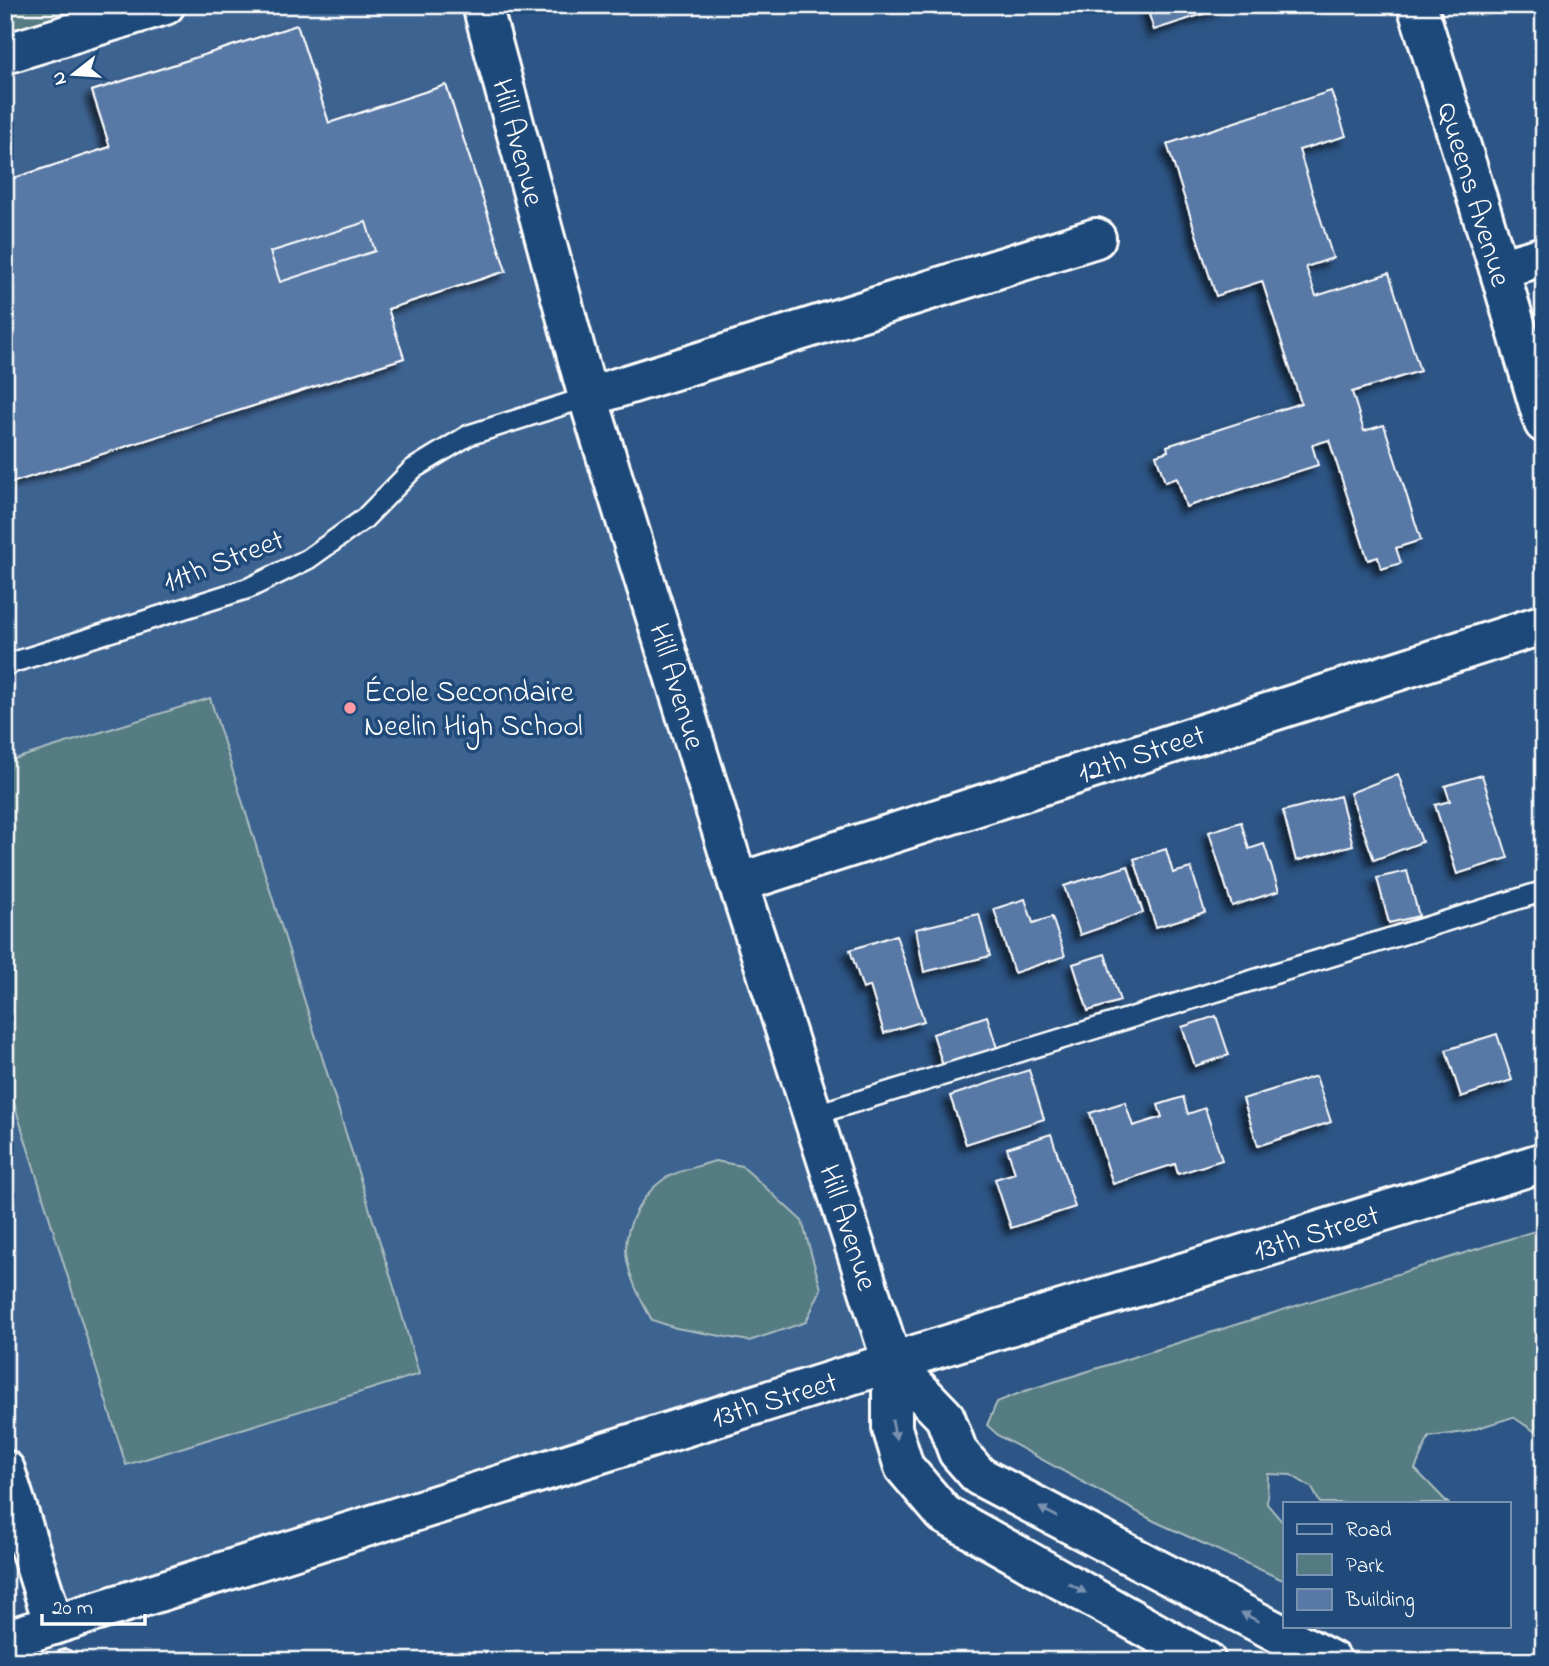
<svg xmlns="http://www.w3.org/2000/svg" width="1549" height="1666" viewBox="0 0 1549 1666" font-family="'Indie Flower',sans-serif">
	<style>
		.built { fill: #3e6391 }
		.green { fill: #547b82; stroke: #aabdc0; stroke-width: 2 }
		.building { fill: #5879a6; stroke: #fff; stroke-width: 2; fill-rule: evenodd; filter: url(#shadow) }
		.lines { fill: none; stroke-linecap: round; stroke-linejoin: round }
		.service-casing { stroke: #fff; stroke-width: 24 }
		.minor-casing { stroke: #fff; stroke-width: 44 }
		.tertiary-casing { stroke: #fff; stroke-width: 44 }
		.service { stroke: #1f4a7a; stroke-width: 19 }
		.minor { stroke: #1f4a7a; stroke-width: 38 }
		.tertiary { stroke: #1f4a7a; stroke-width: 38 }
		.oneway { fill: #7992af }
		.poi-dot { fill: #ff9aa2; stroke: #1f4a7a; stroke-width: 2.5 }
		.labels { text-anchor: middle; stroke-width: 7; stroke-linejoin: round; paint-order: stroke }
		.street-label { font-size: 30px; fill: #fff; stroke: #1f4a7a }
		.poi-label { font-size: 30px; fill: #fff; stroke: #1f4a7a; text-anchor: start }
	</style>
	<defs>
		<filter id="shadow"><feDropShadow dx="-6" dy="6" stdDeviation="3.5" flood-color="#0009"/></filter>
	</defs>
	<rect width="100%" height="100%" fill="#2d5585"/>
	<filter id="ink" filterUnits="userSpaceOnUse"><feTurbulence type="fractalNoise" baseFrequency=".0143" numOctaves="2"/><feDisplacementMap in="SourceGraphic" scale="14" xChannelSelector="R" yChannelSelector="G"/><feConvolveMatrix kernelMatrix="1 2 1 2 8 2 1 2 1" color-interpolation-filters="sRGB"/></filter>
	<g filter="url(#ink)">
		<polygon class="built" points="165,5 484,5 892,1362 54,1625 5,1469 5,54"/>
		<g class="green">
			<polygon points="5,5 151,5 5,51"/>
			<polygon points="210,698 393,1284 419,1374 126,1465 5,1074 5,762"/>
			<path d="M715,1161L742,1166L802,1221L821,1289L806,1322L749,1341L676,1328L652,1320C641,1301 626,1271 626,1249C626,1222 643,1194 664,1179C676,1171 700,1166 715,1161Z"/>
			<polygon points="1544,1228 1544,1447 1540,1435 1513,1417 1465,1432 1429,1437 1415,1469 1448,1503 1320,1503 1312,1488 1291,1475 1268,1474 1267,1504 1285,1525 1285,1581 1154,1521 999,1436 987,1425 997,1402 1025,1391"/>
		</g>
		<g class="building">
			<polygon points="1146,5 1231,5 1154,30"/>
			<path d="M297,25L329,123L446,85L506,271L388,309L404,358L5,485V367L182,309L166,255L5,303V181L110,147L92,91ZM366,222L375,251L280,282L270,252Z"/>
			<polygon points="297,25 329,123 446,85 506,271 388,309 404,358 5,485 5,181 110,147 92,91"/>
			<polygon points="1331,91 1346,136 1299,150 1333,258 1306,267 1316,296 1389,273 1420,371 1352,392 1364,431 1384,425 1421,540 1396,548 1401,563 1381,569 1378,557 1368,560 1329,440 1312,445 1318,465 1186,507 1177,478 1165,482 1156,455 1168,451 1167,446 1301,403 1262,281 1216,296 1167,144"/>
			<polygon points="366,222 375,251 280,282 270,252"/>
			<polygon points="1398,774 1422,842 1374,860 1350,793"/>
			<polygon points="1482,775 1508,858 1457,874 1435,805 1450,801 1445,786"/>
			<polygon points="1340,796 1353,845 1296,861 1283,811"/>
			<polygon points="1241,822 1249,849 1264,844 1279,891 1232,906 1209,832"/>
			<polygon points="1166,849 1173,873 1191,868 1205,912 1156,927 1134,859"/>
			<polygon points="1128,866 1143,913 1080,935 1064,886"/>
			<polygon points="1407,871 1419,916 1389,923 1377,878"/>
			<polygon points="1025,899 1033,923 1052,917 1065,956 1014,973 994,909"/>
			<polygon points="979,914 990,956 924,972 916,929"/>
			<polygon points="896,935 924,1021 884,1033 870,986 863,989 850,950"/>
			<polygon points="1105,954 1120,1001 1088,1011 1073,964"/>
			<polygon points="987,1016 997,1048 943,1066 933,1034"/>
			<polygon points="1216,1016 1229,1055 1195,1066 1182,1027"/>
			<polygon points="1497,1034 1512,1080 1461,1097 1446,1050"/>
			<polygon points="1029,1070 1044,1119 966,1144 950,1096"/>
			<polygon points="1316,1076 1331,1122 1258,1146 1243,1099"/>
			<polygon points="1183,1097 1188,1114 1205,1108 1222,1160 1178,1174 1175,1164 1113,1184 1090,1113 1125,1102 1133,1126 1162,1117 1158,1105"/>
			<polygon points="1051,1134 1075,1207 1011,1228 995,1179 1015,1173 1007,1148"/>
		</g>
		<g class="lines">
			<defs>
				<g id="service">
					<polyline points="5,665 249,588 308,559 364,519 413,469 469,435 588,397"/>
					<polyline points="813,1115 1544,891"/>
					<polyline points="65,1660 65,1661"/>
				</g>
				<g id="minor">
					<polyline points="482,5 588,397 738,883 892,1362 892,1428 904,1467 944,1514 1206,1661"/>
					<polyline points="1417,5 1499,269 1544,423"/>
					<polyline points="1499,269 1544,256"/>
					<polyline points="588,397 1096,238"/>
					<polyline points="738,883 1544,624"/>
					<polyline points="892,1362 945,1417 958,1452 979,1476 1332,1661"/>
					<polyline points="5,1470 54,1625"/>
				</g>
				<g id="tertiary">
					<polyline points="5,54 165,5"/>
					<polyline points="5,1640 892,1362 1544,1162"/>
				</g>
			</defs>
			<use href="#service" class="service-casing"/>
			<use href="#minor" class="minor-casing"/>
			<use href="#tertiary" class="tertiary-casing"/>
			<use href="#service" class="service"/>
			<use href="#minor" class="minor"/>
			<use href="#tertiary" class="tertiary"/>
		</g>
		<defs><path id="oneway-solid" d="M-6-.8H1V-3.2L6.5 0L1 3.2V.8H-6Z" transform="scale(1.75)"/></defs>
		<g class="oneway">
			<use href="#oneway-solid" transform="translate(894 1430) rotate(79)"/>
			<use href="#oneway-solid" transform="translate(1048 1512) rotate(-153)"/>
			<use href="#oneway-solid" transform="translate(1077 1588) rotate(29)"/>
			<use href="#oneway-solid" transform="translate(1250 1617) rotate(-153)"/>
		</g>
	</g>
	<circle class="poi-dot" cx="350" cy="708" r="7"/>
	<g class="labels">
		<g class="street-label">
			<text transform="translate(519 142) rotate(75)" y="10">Hill Avenue</text>
			<text transform="translate(1475 194) rotate(73)" y="10">Queens Avenue</text>
			<text transform="translate(223 560) rotate(-21)" y="10">11th Street</text>
			<text transform="translate(678 686) rotate(73)" y="10">Hill Avenue</text>
			<text transform="translate(1141 753) rotate(-18)" y="10">12th Street</text>
			<text transform="translate(849 1227) rotate(72)" y="10">Hill Avenue</text>
			<text transform="translate(1316 1232) rotate(-17)" y="10">13th Street</text>
			<text transform="translate(774 1399) rotate(-17)" y="10">13th Street</text>
		</g>
		<g class="poi-label">
			<text x="364" y="701">École Secondaire<tspan x="364" dy="34">Neelin High School</tspan></text>
		</g>
	</g>
	<rect width="1549" height="1666" fill="none" stroke="#1f4a7a" stroke-width="28"/>
	<rect x="14" y="14" width="1521" height="1638" fill="none" stroke="#fff" stroke-width="2.5" filter="url(#ink)"/>
	<rect x="1283" y="1502" width="228" height="126" fill="#1f4a7a" stroke="#7992af" stroke-width="2"/>
	<rect x="1297" y="1524" width="35" height="10" fill="#1f4a7a" stroke="#7992af" stroke-width="2"/>
	<text x="1346" y="1536" font-size="21" fill="#ffffff">Road</text>
	<rect x="1297" y="1554" width="35" height="21" fill="#547b82" stroke="#7992af" stroke-width="2"/>
	<text x="1346" y="1572" font-size="21" fill="#ffffff">Park</text>
	<rect x="1297" y="1589" width="35" height="21" fill="#5879a6" stroke="#7992af" stroke-width="2"/>
	<text x="1346" y="1606" font-size="21" fill="#ffffff">Building</text>
	<g transform="translate(74 74) rotate(253)" stroke="#1f4a7a" stroke-width="5" paint-order="stroke">
	<path d="M0-5L12 26L0 18L-12 26Z" fill="#ffffff"/>
	<text y="-10" font-size="19" font-weight="bold" text-anchor="middle" fill="#ffffff">N</text>
	</g>
	<path d="M42 1614v10h103v-10" fill="none" stroke="#ffffff" stroke-width="3.5"/>
	<text x="52" y="1614" font-size="21" fill="#ffffff" stroke="#1f4a7a" stroke-width="5" paint-order="stroke">20 m</text>
</svg>
